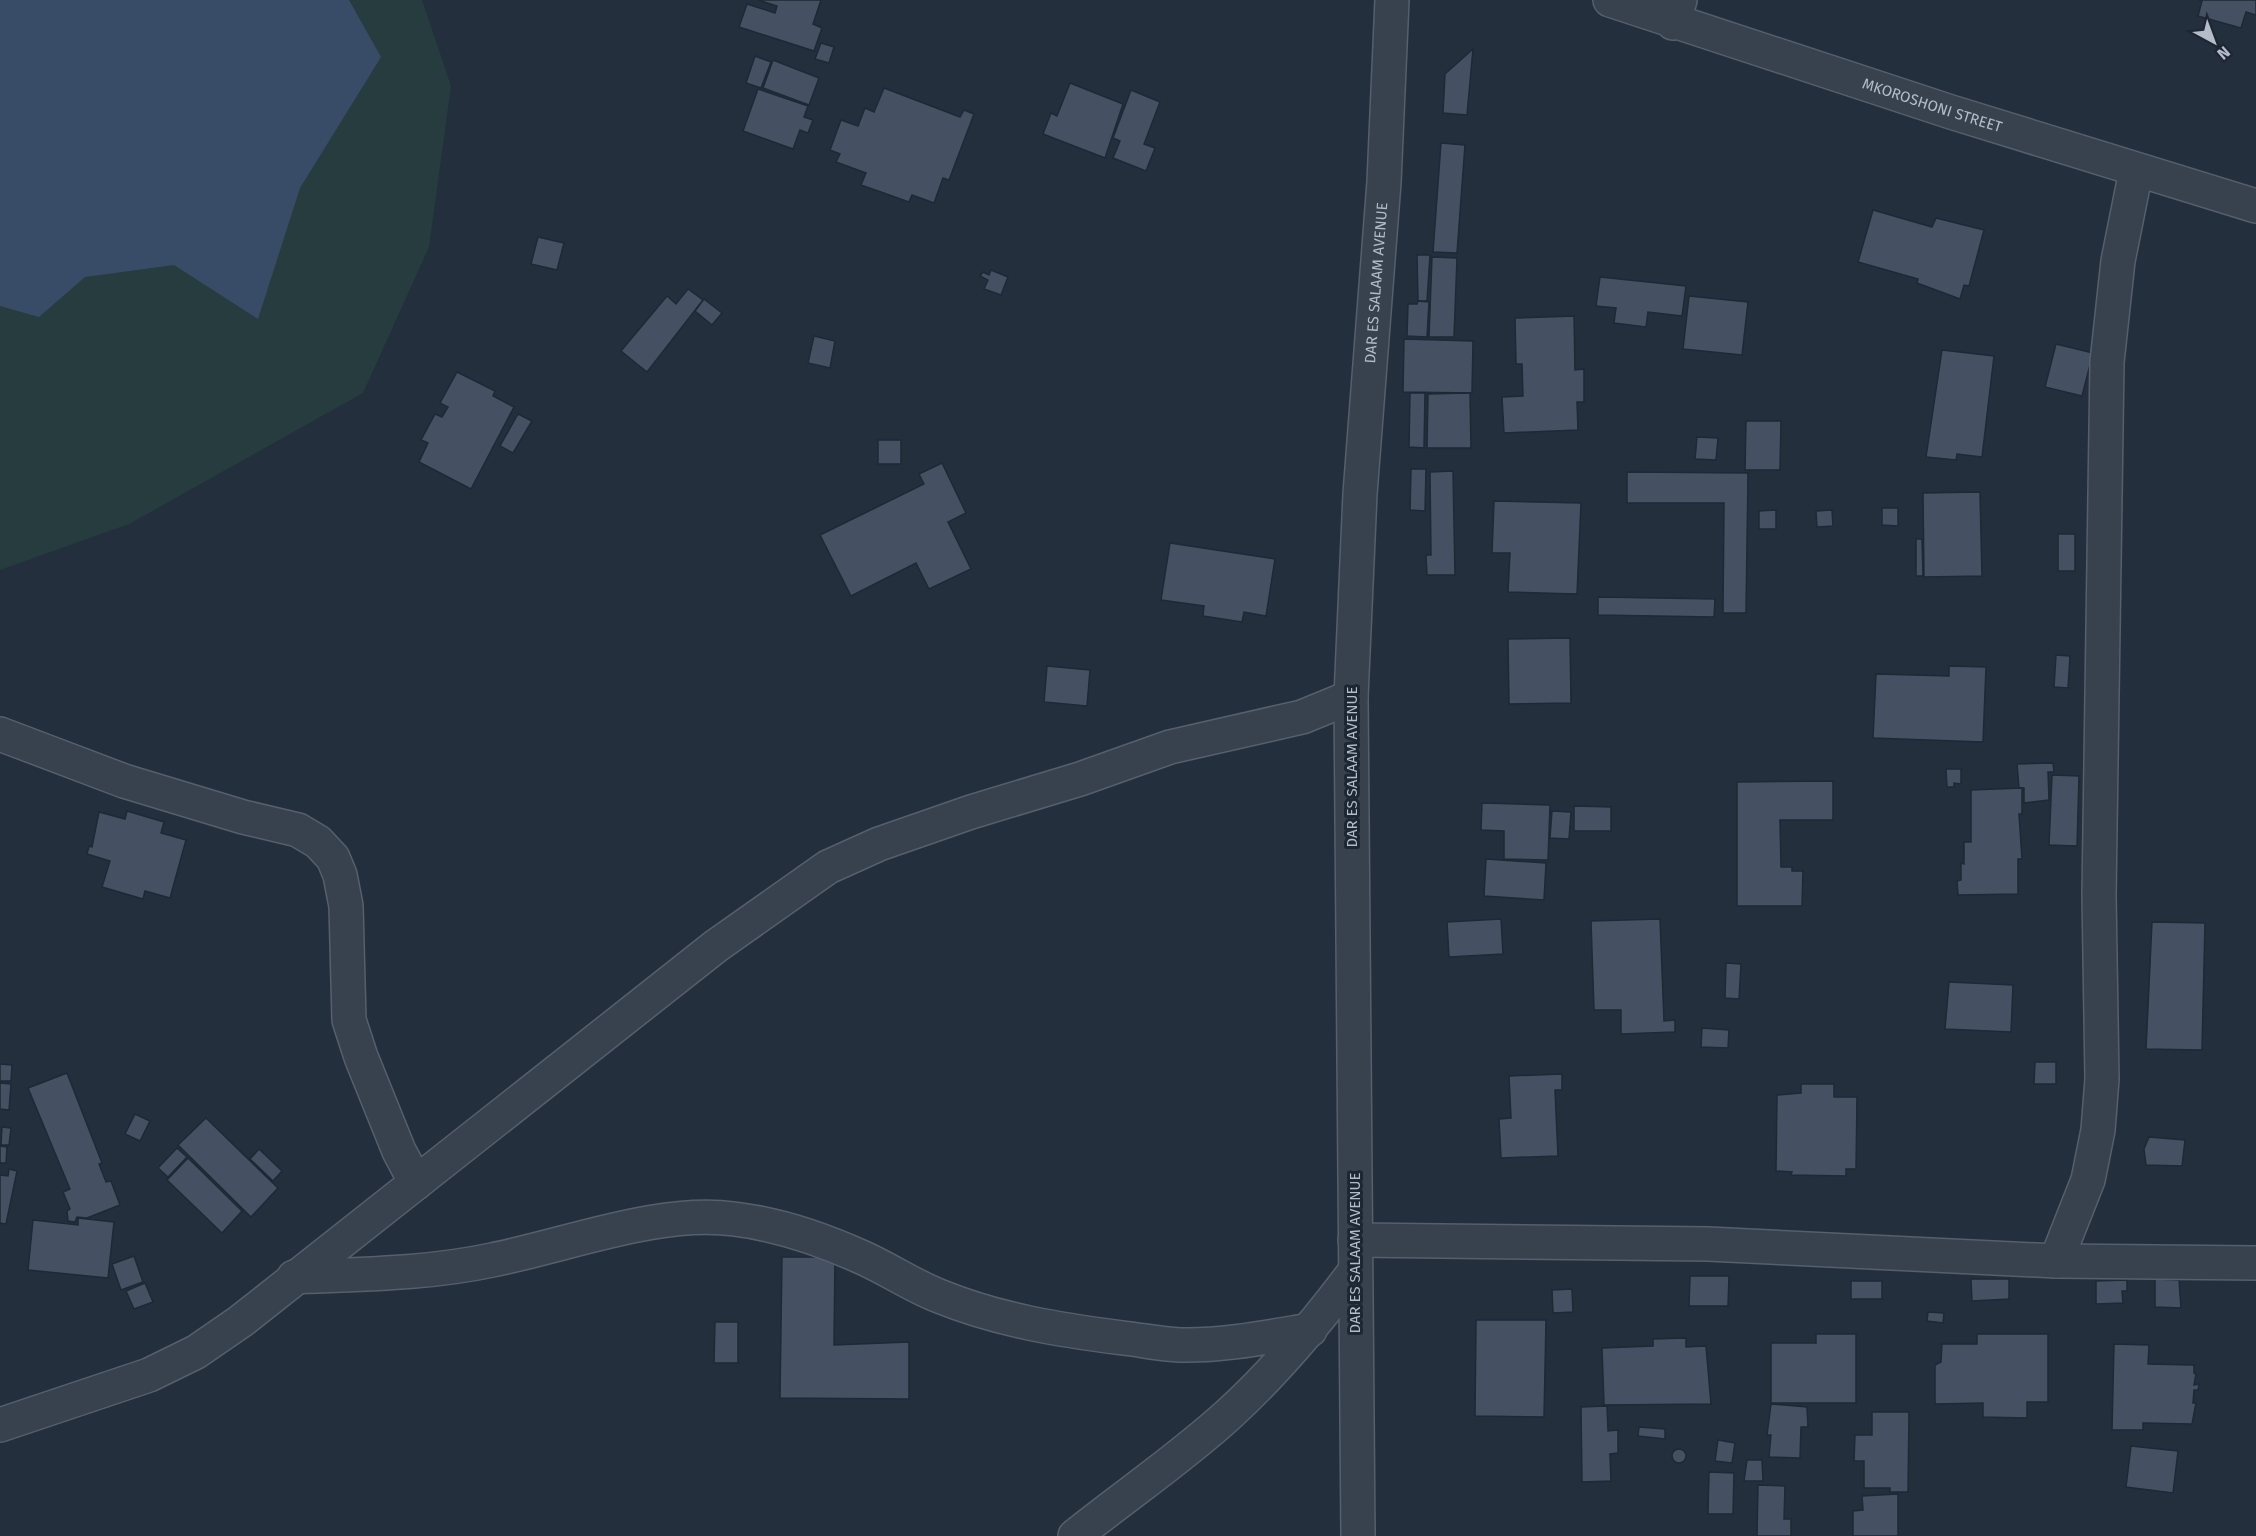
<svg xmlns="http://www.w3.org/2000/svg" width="2256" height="1536" viewBox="0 0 2256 1536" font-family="'Fira Sans',sans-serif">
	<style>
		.green { fill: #263c3f }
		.water { fill: #394c67 }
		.building { fill: #455162; stroke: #1f2835; stroke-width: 1.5 }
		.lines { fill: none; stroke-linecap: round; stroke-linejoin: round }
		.minor-casing { stroke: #565f6c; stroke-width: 36 }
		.tertiary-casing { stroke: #565f6c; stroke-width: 36 }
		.minor { stroke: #38414e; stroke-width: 33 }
		.tertiary { stroke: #38414e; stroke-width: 33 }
		.labels { text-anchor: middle; stroke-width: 6; stroke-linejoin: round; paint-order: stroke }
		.street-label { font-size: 15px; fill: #b4bcc9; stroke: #1d2633 }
	</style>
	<rect width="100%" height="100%" fill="#242f3e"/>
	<polygon class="green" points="0,0 422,0 451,86 429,247 363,393 129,524 0,570"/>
	<polygon class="water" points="0,0 349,0 381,57 300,188 258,319 174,265 85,277 39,317 0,306"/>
	<g class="building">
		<polygon points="758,0 821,0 813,24 822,28 814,51 739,27 747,4 775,13 777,6"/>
		<polygon points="2199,0 2256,0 2256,15 2246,12 2241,28 2198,16 2202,1"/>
		<polygon points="821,43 834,47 829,63 815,59"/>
		<polygon points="1473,49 1467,115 1443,113 1445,74"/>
		<polygon points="755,56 771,62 761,88 746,83"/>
		<polygon points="773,60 819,78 809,105 763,88"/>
		<polygon points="1070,83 1123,104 1105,158 1043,134 1051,113 1057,116"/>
		<polygon points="884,88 960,117 964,110 974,114 949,180 943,178 934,203 912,195 909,202 861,185 866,173 836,162 840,154 830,150 841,120 858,126 865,108 874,112"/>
		<polygon points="758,89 808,106 804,117 813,120 808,133 800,130 793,149 743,131"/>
		<polygon points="1131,90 1160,102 1144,144 1155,148 1146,171 1113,158 1120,141 1113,138"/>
		<polygon points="1441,143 1465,145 1457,253 1433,252"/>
		<polygon points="1873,210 1932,227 1936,218 1984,230 1969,286 1964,285 1960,299 1917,283 1918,279 1858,262"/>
		<polygon points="538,237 564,243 557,270 531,264"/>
		<polygon points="1417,255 1430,255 1427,301 1418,301"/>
		<polygon points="1432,257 1457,258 1454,337 1429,337"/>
		<polygon points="991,270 1008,277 1001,295 984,289 988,280 980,276 983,272 989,275"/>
		<polygon points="1600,277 1686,286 1682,316 1648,312 1646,327 1614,323 1616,308 1596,306"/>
		<polygon points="688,289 703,300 647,372 621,351 667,296 676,304"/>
		<polygon points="1689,296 1748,302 1742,355 1683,349"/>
		<polygon points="704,299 722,313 712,325 695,311"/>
		<polygon points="1418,301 1429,302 1427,337 1407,336 1408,304 1417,304"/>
		<polygon points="1574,316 1575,370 1584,369 1584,402 1577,402 1578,430 1504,433 1502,397 1523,396 1522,364 1516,364 1515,318"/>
		<polygon points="814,336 835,341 830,368 808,363"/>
		<polygon points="1404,339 1473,341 1472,393 1403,392"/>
		<polygon points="2056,344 2093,353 2082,396 2045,387"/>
		<polygon points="1942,350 1994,356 1982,457 1957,454 1956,460 1926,457"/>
		<polygon points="457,372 495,391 493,396 514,407 471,489 419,462 428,443 421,440 435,414 442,417 448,407 440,403"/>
		<polygon points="1410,393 1425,393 1424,448 1409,447"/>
		<polygon points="1470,393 1471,448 1427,448 1428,394"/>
		<polygon points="518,414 532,421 513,453 500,446"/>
		<polygon points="1746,421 1781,421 1780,470 1745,470"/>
		<polygon points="1697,437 1718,438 1716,460 1695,459"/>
		<rect x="878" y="440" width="23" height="24"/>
		<polygon points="942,463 966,513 948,522 971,569 929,589 916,563 851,596 820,535 924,484 919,474"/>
		<polygon points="1411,469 1426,469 1425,511 1410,510"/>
		<polygon points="1453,471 1455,575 1427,575 1426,555 1431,555 1430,472"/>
		<polygon points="1627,472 1748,473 1746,613 1723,613 1724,503 1627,503"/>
		<polygon points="1980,492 1982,576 1924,577 1923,493"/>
		<polygon points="1494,501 1581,503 1577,594 1508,592 1510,553 1492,553"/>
		<polygon points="1882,508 1898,508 1898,526 1882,525"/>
		<polygon points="1776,510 1776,529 1759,529 1759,511"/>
		<polygon points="1832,510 1833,526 1817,527 1816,511"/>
		<rect x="2058" y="534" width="17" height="37"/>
		<polygon points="1916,539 1922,539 1923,576 1916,576"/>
		<polygon points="1170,543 1275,559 1266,616 1244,612 1242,622 1203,616 1204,606 1161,600"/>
		<polygon points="1598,597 1715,599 1714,617 1598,615"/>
		<polygon points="1570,638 1571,703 1509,704 1508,639"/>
		<polygon points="2056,655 2070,656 2068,688 2054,687"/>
		<polygon points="1047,666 1090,670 1087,706 1044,702"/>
		<polygon points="1949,666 1986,667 1983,742 1873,738 1876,674 1949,676"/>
		<polygon points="2053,763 2054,772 2048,772 2049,800 2024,803 2024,788 2019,788 2017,764"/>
		<polygon points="1946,769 1961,769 1961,784 1954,783 1954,787 1947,787"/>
		<polygon points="2052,775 2079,776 2077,846 2049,845"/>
		<polygon points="1833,781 1833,820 1780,820 1781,867 1792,867 1792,871 1803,871 1802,906 1737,906 1737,782"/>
		<polygon points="2022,788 2022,814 2019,814 2022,859 2018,859 2018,894 1958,895 1957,881 1961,880 1961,863 1964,864 1964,842 1971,842 1971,790"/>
		<polygon points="1482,803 1550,805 1548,860 1504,859 1504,831 1481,830"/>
		<polygon points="1574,806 1611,807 1611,831 1574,831"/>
		<polygon points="127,811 164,822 161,833 186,840 170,898 145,891 143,899 102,887 110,861 87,854 89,846 92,847 99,812 125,819"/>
		<polygon points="1552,811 1571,812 1569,839 1550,838"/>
		<polygon points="1486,859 1546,863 1544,900 1484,896"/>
		<polygon points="1501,919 1503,954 1449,957 1447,922"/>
		<polygon points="1660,919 1664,1021 1675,1020 1675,1032 1621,1034 1621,1010 1594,1010 1591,921"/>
		<polygon points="2152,922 2205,923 2202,1050 2146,1049"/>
		<polygon points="1726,963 1741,964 1739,999 1725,998"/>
		<polygon points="1949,982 2013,985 2011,1032 1945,1029"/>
		<polygon points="1702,1028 1729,1030 1728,1048 1701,1047"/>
		<polygon points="2035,1062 2056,1062 2056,1084 2034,1084"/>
		<polygon points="0,1064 12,1065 11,1081 0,1081"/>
		<polygon points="67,1073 102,1163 99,1164 106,1182 111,1181 120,1205 87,1218 77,1217 75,1222 68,1221 67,1211 70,1209 63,1192 70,1189 28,1088"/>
		<polygon points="1562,1074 1562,1090 1555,1090 1558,1156 1501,1158 1499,1119 1511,1118 1509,1076"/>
		<polygon points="0,1083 11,1084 9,1110 0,1109"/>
		<polygon points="1801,1084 1834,1084 1834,1097 1857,1097 1856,1169 1846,1169 1846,1176 1791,1175 1792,1172 1776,1171 1777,1095 1801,1093"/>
		<polygon points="135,1114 150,1121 140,1141 125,1134"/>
		<polygon points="206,1118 278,1188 251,1217 178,1145"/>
		<polygon points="2,1127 11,1128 9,1145 1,1145"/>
		<polygon points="2149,1137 2185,1140 2182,1166 2146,1165 2144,1149"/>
		<polygon points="0,1146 7,1147 6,1163 0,1163"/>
		<polygon points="177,1148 187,1157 168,1177 158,1168"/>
		<polygon points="259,1149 282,1171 273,1181 250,1159"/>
		<polygon points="188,1158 242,1211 222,1233 167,1180"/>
		<polygon points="9,1169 17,1171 6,1224 0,1223 0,1175 8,1176"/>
		<polygon points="78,1218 114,1222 108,1278 28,1270 33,1220 78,1225"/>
		<polygon points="134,1256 143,1282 121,1290 112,1264"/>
		<polygon points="782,1257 835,1257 834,1345 909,1342 909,1399 780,1398"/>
		<polygon points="1690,1276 1729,1276 1728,1306 1689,1306"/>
		<polygon points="1971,1279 2009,1279 2009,1299 1972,1301"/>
		<polygon points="2155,1279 2179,1280 2181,1308 2155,1307"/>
		<polygon points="2127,1280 2127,1291 2122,1291 2123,1303 2096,1304 2096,1281"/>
		<rect x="1851" y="1281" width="31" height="18"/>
		<polygon points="145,1283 153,1302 134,1309 126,1291"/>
		<polygon points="1572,1289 1573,1312 1553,1313 1552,1290"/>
		<polygon points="1928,1312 1944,1313 1943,1323 1927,1321"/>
		<polygon points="1476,1320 1546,1320 1544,1417 1475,1416"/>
		<polygon points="715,1322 738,1322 738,1363 714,1363"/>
		<polygon points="1816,1334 1856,1334 1856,1403 1771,1403 1771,1343 1816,1343"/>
		<polygon points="1977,1334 2048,1334 2048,1402 2027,1402 2027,1418 1983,1417 1983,1403 1935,1404 1935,1365 1941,1362 1942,1344 1977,1344"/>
		<polygon points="1686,1338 1686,1347 1706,1346 1711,1404 1604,1405 1602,1348 1653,1346 1653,1339"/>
		<polygon points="2114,1344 2149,1345 2148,1364 2194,1365 2194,1373 2196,1374 2194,1385 2199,1384 2198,1390 2194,1390 2193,1403 2196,1403 2192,1424 2143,1423 2143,1430 2112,1430"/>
		<polygon points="1771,1404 1807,1407 1808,1427 1801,1427 1800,1458 1769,1457 1771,1435 1767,1435"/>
		<polygon points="1607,1406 1608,1431 1618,1430 1618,1453 1610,1454 1611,1481 1582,1482 1581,1407"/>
		<polygon points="1872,1412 1909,1412 1908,1492 1890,1492 1890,1488 1864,1488 1864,1461 1854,1461 1855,1435 1872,1435"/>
		<polygon points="1639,1427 1665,1429 1665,1439 1638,1436"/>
		<polygon points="1718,1440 1735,1443 1732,1463 1715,1461"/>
		<polygon points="2131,1446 2178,1451 2173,1493 2126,1487"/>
		<circle cx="1679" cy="1456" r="7"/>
		<polygon points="1747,1460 1762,1460 1763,1481 1744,1481"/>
		<polygon points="1709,1472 1734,1473 1733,1514 1708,1514"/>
		<polygon points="1758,1485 1785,1486 1784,1519 1791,1519 1791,1536 1757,1536"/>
		<polygon points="1898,1494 1898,1536 1853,1536 1853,1511 1863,1510 1862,1496"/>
	</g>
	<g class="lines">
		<defs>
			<g id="minor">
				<polyline points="1673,23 1680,0"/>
				<polyline points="0,734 124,781 243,817 298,830 318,842 333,858 340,875 346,906 349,1020 361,1057 399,1151 416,1183"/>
				<polyline points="1355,1240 1708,1244 2056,1261 2256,1263"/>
				<polyline points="2056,1261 2088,1180 2098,1130 2102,1079 2099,895 2107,362 2118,261 2136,171"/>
				<path d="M294,1277C361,1274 427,1274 492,1260C568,1245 658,1209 734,1219C776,1224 821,1239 859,1256C887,1268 911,1285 939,1296C998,1320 1059,1330 1123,1338C1141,1340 1161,1344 1180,1345C1223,1346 1268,1337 1310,1330"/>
				<polyline points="0,1425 149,1375 196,1352 241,1321 716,946 828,867 879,844 971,812 1080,779 1170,747 1302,717 1351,697"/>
				<path d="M1075,1536C1126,1495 1181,1458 1229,1414C1276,1371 1317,1322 1355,1271"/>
				<path id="s1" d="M1358,1536L1351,697L1360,494L1384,182L1392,0"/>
			</g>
			<g id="tertiary">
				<path id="s2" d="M1610,0L1951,112L2256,206"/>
			</g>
		</defs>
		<use href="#minor" class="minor-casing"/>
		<use href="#tertiary" class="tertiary-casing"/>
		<use href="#minor" class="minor"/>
		<use href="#tertiary" class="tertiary"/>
	</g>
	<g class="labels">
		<g class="street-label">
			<text dy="5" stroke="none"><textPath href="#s2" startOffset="339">MKOROSHONI STREET</textPath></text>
			<text dy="5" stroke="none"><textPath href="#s1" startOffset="1254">DAR ES SALAAM AVENUE</textPath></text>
			<text transform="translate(1352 767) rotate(-90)" y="5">DAR ES SALAAM AVENUE</text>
			<text transform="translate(1355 1253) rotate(-90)" y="5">DAR ES SALAAM AVENUE</text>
		</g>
	</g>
	<g transform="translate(2214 42) rotate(139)" stroke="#1d2633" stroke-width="4.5" paint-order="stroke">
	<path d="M0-4.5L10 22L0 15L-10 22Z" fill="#b4bcc9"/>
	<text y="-9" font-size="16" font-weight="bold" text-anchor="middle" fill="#b4bcc9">N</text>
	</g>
</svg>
